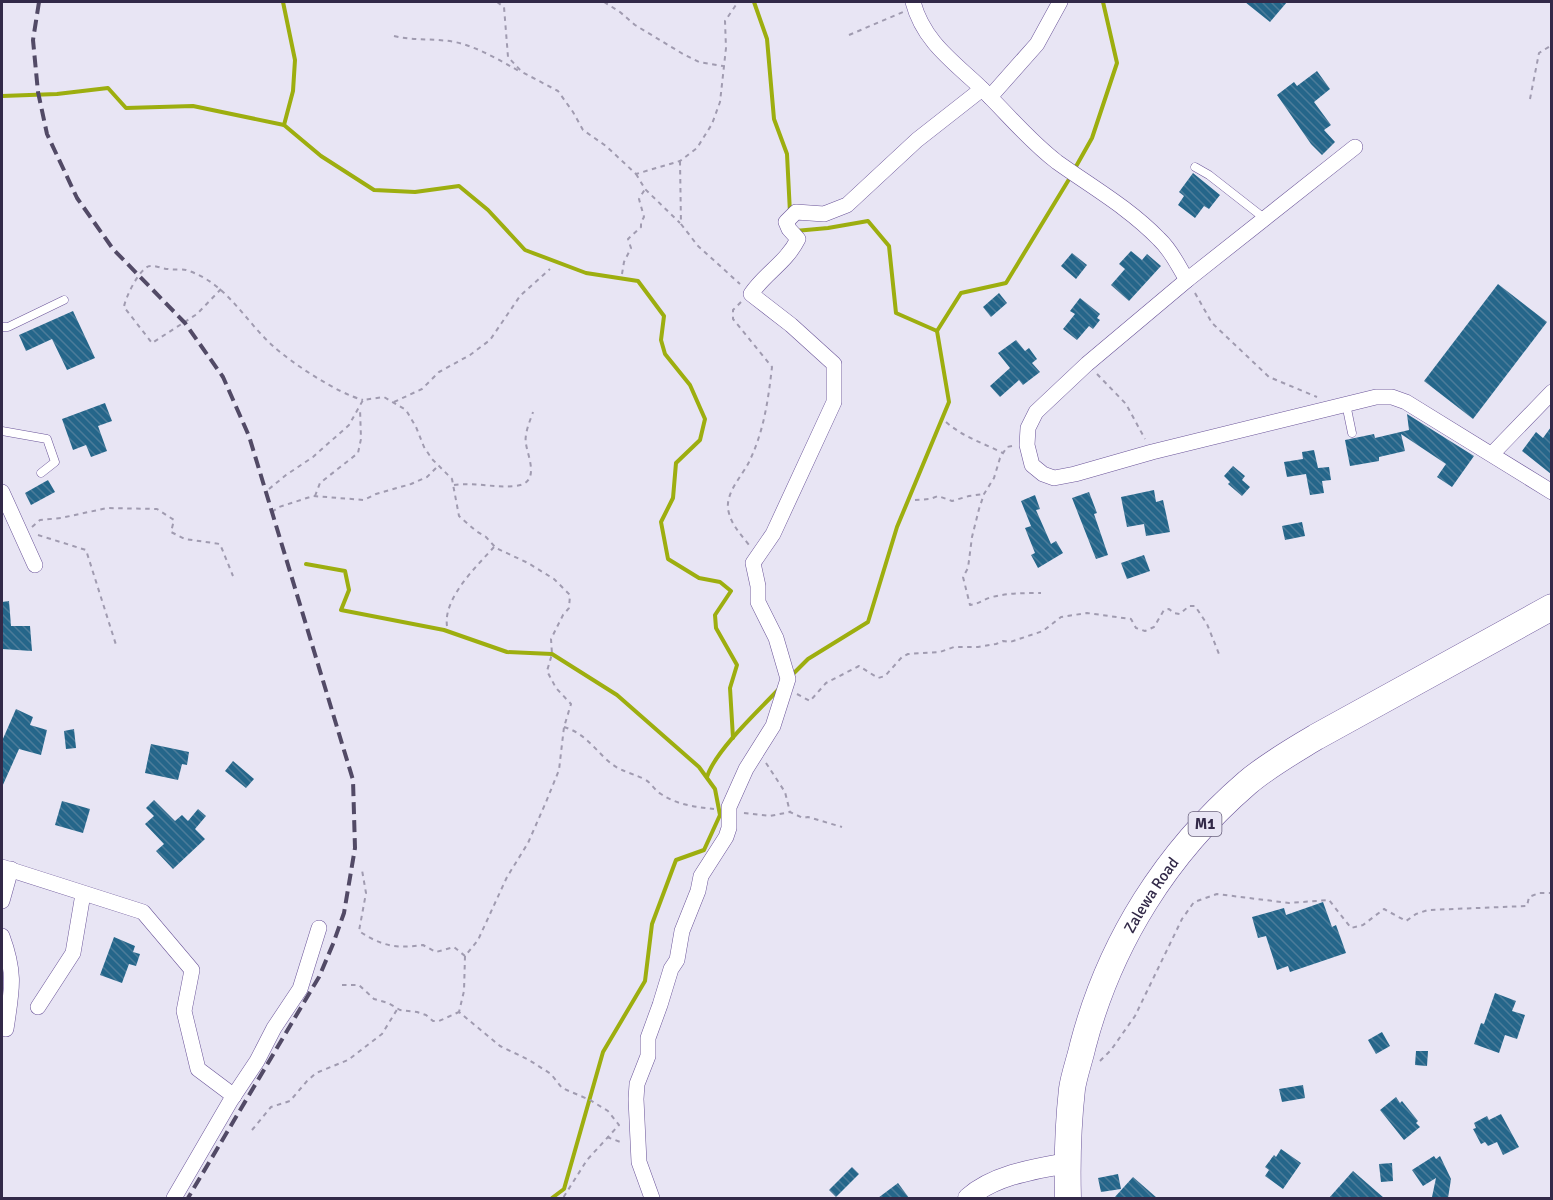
<svg xmlns="http://www.w3.org/2000/svg" width="1553" height="1200" viewBox="0 0 1553 1200" font-family="Signika,sans-serif">
	<style>
		.lines { fill: none; stroke-linecap: round; stroke-linejoin: round }
		.stream { stroke: #9dae0f; stroke-width: 4 }
		.building { fill: url(#building-back-hatch) }
		.service-casing { stroke: #6a5499; stroke-width: 9 }
		.minor-casing { stroke: #6a5499; stroke-width: 16 }
		.tertiary-casing { stroke: #6a5499; stroke-width: 21 }
		.trunk-casing { stroke: #6a5499; stroke-width: 27 }
		.path { stroke: #a09bb0; stroke-width: 2; stroke-dasharray: 4.5 4.5; stroke-linecap: butt }
		.service { stroke: #fff; stroke-width: 8 }
		.minor { stroke: #fff; stroke-width: 15 }
		.tertiary { stroke: #fff; stroke-width: 20 }
		.trunk { stroke: #fff; stroke-width: 26 }
		.rail { stroke: #524a66; stroke-width: 4; stroke-dasharray: 12 6; stroke-linecap: butt }
		.labels { text-anchor: middle; stroke-width: 6; stroke-linejoin: round; paint-order: stroke }
		.shield { fill: #e8e5f4; stroke: #69617c; stroke-width: 1.5 }
		.shield-label { font-size: 15px; font-weight: bold; fill: #322948 }
		.street-label { font-size: 16px; fill: #322948; stroke: #e8e5f4 }
	</style>
	<defs>
		<pattern id="building-back-hatch" width="6" height="6" patternUnits="userSpaceOnUse" patternTransform="scale(1.5)"><rect width="6" height="6" fill="#25668a"/><path d="M-1 5l2 2M0 0l6 6M5-1l2 2" fill="none" stroke="#4c7c9a"/></pattern>
	</defs>
	<rect width="100%" height="100%" fill="#e8e5f4"/>
	<g class="lines">
		<g class="stream">
			<polyline points="283,2 295,60 293,91 284,125"/>
			<polyline points="754,2 767,39 774,119 787,154 790,213"/>
			<polyline points="2,96 57,94 108,88 126,108 193,106 284,125 321,156 374,190 415,192 459,186 488,210 525,250 586,273 638,281 664,316 661,340 665,354 690,385 705,419 700,440 676,463 673,498 661,522 668,559 699,578 720,582 731,591 715,615 716,628 737,665 730,688 733,738"/>
			<polyline points="1074,170 1092,138 1117,63 1103,2"/>
			<polyline points="795,231 828,228 868,221 889,246 896,313 937,331"/>
			<polyline points="306,564 345,571 349,590 341,610 444,630 507,652 552,654 617,695 699,767 715,789 720,815 704,850 676,860 652,924 645,981 603,1052 564,1189 552,1198"/>
			<polyline points="791,676 808,659 868,622 897,527 949,402 937,331 961,293 1006,283 1071,176"/>
			<path d="M707,777C715,751 758,711 778,690"/>
		</g>
	</g>
	<g class="building">
		<polygon points="1245,2 1287,2 1270,22"/>
		<polygon points="1317,71 1330,89 1314,102 1331,125 1324,130 1335,142 1322,155 1311,144 1277,95 1294,82 1297,86"/>
		<polygon points="1193,173 1220,195 1209,209 1204,206 1195,218 1178,205 1184,196 1179,192"/>
		<polygon points="1131,251 1142,260 1147,254 1161,266 1129,301 1111,285 1125,269 1119,264"/>
		<polygon points="1072,253 1087,265 1076,279 1061,266"/>
		<polygon points="1498,284 1547,322 1473,419 1424,381"/>
		<polygon points="999,293 1007,303 991,317 983,307"/>
		<polygon points="1080,298 1100,314 1097,318 1100,320 1093,329 1089,326 1077,340 1063,329 1075,314 1070,311"/>
		<polygon points="73,311 95,358 67,370 52,339 26,351 19,335"/>
		<polygon points="1016,340 1025,351 1029,348 1037,359 1032,363 1040,372 1023,385 1019,380 1000,397 990,386 1010,368 998,353"/>
		<polygon points="105,403 112,421 98,426 107,451 91,457 86,445 73,450 62,419"/>
		<polygon points="1407,414 1474,456 1452,487 1437,477 1446,464 1401,434 1405,451 1379,457 1379,461 1350,466 1345,440 1374,434 1375,438 1409,430"/>
		<polygon points="1551,427 1551,474 1522,451 1536,432 1543,438"/>
		<polygon points="1314,450 1318,468 1329,467 1331,480 1322,481 1324,493 1310,495 1306,474 1287,477 1284,462 1303,459 1302,452"/>
		<polygon points="1233,466 1245,476 1242,480 1250,487 1242,496 1228,484 1230,482 1224,476"/>
		<polygon points="48,480 55,492 31,505 25,493"/>
		<polygon points="1154,490 1156,502 1163,500 1170,532 1146,536 1144,524 1127,527 1121,497"/>
		<polygon points="1089,492 1097,513 1094,514 1108,555 1096,559 1072,498"/>
		<polygon points="1035,495 1040,509 1036,510 1051,544 1056,541 1063,553 1038,568 1031,555 1035,553 1025,528 1031,526 1021,501"/>
		<polygon points="1302,522 1305,536 1285,540 1282,526"/>
		<polygon points="1144,555 1150,571 1127,579 1121,563"/>
		<polygon points="9,601 11,626 30,626 32,651 2,649 2,602"/>
		<polygon points="16,709 33,717 30,725 47,730 41,755 19,749 2,787 2,741"/>
		<polygon points="74,729 76,748 66,749 64,731"/>
		<polygon points="151,744 189,752 187,765 182,764 178,780 145,773"/>
		<polygon points="233,761 254,779 246,788 225,771"/>
		<polygon points="154,800 175,821 182,815 188,821 198,809 206,816 195,829 205,839 173,869 156,851 164,844 145,824 154,816 146,808"/>
		<polygon points="62,801 90,809 83,833 55,825"/>
		<polygon points="1323,902 1332,927 1336,925 1346,953 1290,972 1288,966 1277,970 1266,936 1258,938 1252,917 1284,908 1286,915"/>
		<polygon points="114,937 135,946 133,952 140,954 136,966 129,964 122,983 100,975"/>
		<polygon points="1495,993 1516,1001 1512,1011 1525,1015 1517,1039 1505,1035 1499,1053 1474,1044 1481,1023 1484,1024"/>
		<polygon points="1382,1032 1390,1046 1376,1054 1368,1040"/>
		<polygon points="1416,1051 1428,1051 1427,1066 1415,1065"/>
		<polygon points="1303,1085 1305,1098 1282,1102 1279,1089"/>
		<polygon points="1396,1097 1400,1103 1402,1101 1418,1121 1416,1123 1420,1127 1404,1140 1380,1110"/>
		<polygon points="1501,1114 1519,1147 1503,1155 1497,1142 1488,1146 1485,1142 1481,1144 1473,1129 1476,1128 1474,1123 1487,1116 1489,1120"/>
		<polygon points="1281,1149 1301,1163 1283,1189 1265,1176 1269,1170 1265,1167 1274,1155 1276,1157"/>
		<polygon points="1434,1156 1436,1159 1440,1156 1451,1179 1448,1198 1432,1197 1436,1178 1423,1186 1412,1170"/>
		<polygon points="1392,1163 1393,1181 1381,1182 1379,1164"/>
		<polygon points="852,1167 859,1174 836,1197 829,1190"/>
		<polygon points="1353,1171 1384,1198 1329,1198"/>
		<polygon points="1118,1174 1121,1189 1101,1192 1098,1178"/>
		<polygon points="1133,1177 1157,1198 1114,1198"/>
		<polygon points="898,1183 909,1198 878,1198"/>
	</g>
	<g class="lines">
		<defs>
			<g id="service">
				<polyline points="1195,167 1209,175 1264,218"/>
				<polyline points="2,327 8,327 64,300"/>
				<polyline points="1346,404 1352,433"/>
				<polyline points="2,431 47,439 55,462 41,473"/>
			</g>
			<g id="minor">
				<path d="M913,2C923,40 951,60 979,86C1005,111 1028,140 1057,162C1092,187 1129,208 1159,239C1172,251 1178,266 1187,280"/>
				<polyline points="990,97 1037,44 1060,2"/>
				<polyline points="1355,147 1187,280 1087,364 1036,412 1028,428 1027,445 1032,465 1043,474 1054,478 1075,474 1152,452 1376,397 1392,397 1406,402 1552,492"/>
				<polyline points="1492,454 1552,392"/>
				<polyline points="2,492 35,565"/>
				<polyline points="2,867 143,912 192,970 184,1011 198,1069 234,1096"/>
				<polyline points="2,901 11,869"/>
				<path d="M2,936C16,974 12,989 6,1029"/>
				<polyline points="38,1007 73,953 83,894"/>
				<polyline points="174,1198 231,1100 257,1061 274,1028 300,989 319,928"/>
				<path d="M652,1198L639,1162L636,1099L637,1084L648,1056V1038L660,1005L671,969L677,960L682,931L698,891L701,876L726,837L729,828V807L746,769L773,726L788,679L776,638L758,602V586L753,563L773,534L834,402V364L791,325L751,294C765,273 786,263 798,239L789,229L786,222L796,212L824,214L847,205L917,140L982,89"/>
			</g>
			<path id="tertiary" d="M968,1198C994,1175 1034,1169 1067,1163"/>
			<g id="trunk">
				<path id="s1" d="M1068,1198C1067,1162 1068,1125 1072,1089C1074,1075 1080,1059 1083,1045C1110,942 1167,852 1247,783C1268,765 1293,751 1316,737L1552,607"/>
			</g>
		</defs>
		<use href="#service" class="service-casing"/>
		<use href="#minor" class="minor-casing"/>
		<use href="#tertiary" class="tertiary-casing"/>
		<use href="#trunk" class="trunk-casing"/>
		<g class="path">
			<polyline points="497,2 504,7 508,57 522,72 558,91 573,112 583,130 606,146 636,174 680,161 697,148 712,124 720,102 726,48 725,21 738,2"/>
			<polyline points="604,2 620,12 635,25 683,54 699,62 723,66"/>
			<polyline points="849,35 903,12"/>
			<path d="M394,36C414,41 434,38 455,42C478,47 499,60 519,71"/>
			<polyline points="1530,99 1539,53 1552,45"/>
			<polyline points="680,161 681,224 698,246 740,284"/>
			<polyline points="636,174 645,189 680,223"/>
			<polyline points="622,274 624,262 631,248 628,239 641,227 641,222 644,217 639,199 645,189"/>
			<path d="M221,289L197,314L152,343L124,307C125,298 140,267 150,266C155,265 163,269 168,269C174,270 181,269 186,270C226,282 244,320 273,346C293,364 337,393 363,400"/>
			<polyline points="1195,293 1212,323 1269,377 1317,397"/>
			<path d="M741,302L733,310V319L772,367C768,401 764,431 749,462C742,476 726,492 728,509C731,525 740,533 749,545"/>
			<polyline points="1097,374 1126,404 1145,439"/>
			<polyline points="394,402 422,389 439,372 470,355 490,340 520,296 550,269"/>
			<path d="M946,422C963,437 983,443 1003,453"/>
			<path d="M1012,446L1007,447L1000,458L994,478L984,494L979,509L972,537L968,568L963,577L970,605C979,604 984,599 992,597C1008,593 1024,593 1041,593"/>
			<path d="M454,485C474,482 494,488 515,486C541,484 528,457 526,444C524,434 530,421 533,412"/>
			<path d="M269,489L286,475L313,457L349,425L363,400L384,397L406,410L416,427L424,447L432,459L452,479L459,516L476,531L486,537L496,548L528,563L554,579L570,595L569,608L563,615L551,639L552,654L547,671L556,688L571,704L564,727L559,770L546,802L528,843L507,877L478,940L465,956L454,947L436,952L423,945C397,949 381,946 359,931L366,893L362,870"/>
			<polyline points="315,496 320,483 358,453 361,439 360,408"/>
			<polyline points="915,500 930,499 938,496 952,501 969,496 984,494"/>
			<polyline points="272,512 279,507 313,496 364,500 376,494 411,484 427,477 439,465"/>
			<polyline points="32,527 40,520 61,518 107,508 157,509 174,520 171,532 185,539 220,544 233,576"/>
			<polyline points="38,535 86,550 117,648"/>
			<path d="M447,626C443,598 477,566 494,547"/>
			<polyline points="797,694 810,701 826,683 859,666 878,678 885,676 902,657 908,654 940,652 954,647 978,647 996,644 1003,641 1010,642 1043,631 1061,617 1087,613 1131,619 1136,628 1145,631 1154,627 1164,610 1169,609 1174,613 1180,614 1189,606 1195,606 1207,624 1219,654"/>
			<path d="M564,727C584,733 593,747 607,760C620,772 630,772 644,779C651,782 654,790 661,794C677,805 696,807 714,809"/>
			<polyline points="766,763 785,792 790,812 803,818 808,817 842,827"/>
			<polyline points="744,813 770,816 790,812"/>
			<polyline points="465,956 464,991 459,1012 500,1046 529,1060 551,1074 562,1088 590,1100 608,1111 619,1125 587,1160 563,1198"/>
			<polyline points="342,985 359,985 374,999 388,1003 400,1010 417,1012 426,1015 433,1021 439,1021 459,1012"/>
			<polyline points="1100,1061 1111,1050 1135,1016 1182,919 1194,902 1217,894 1289,903 1329,900 1351,928 1363,925 1384,909 1406,921 1416,914 1428,910 1527,906 1529,897 1539,893 1552,893"/>
			<polyline points="252,1130 271,1107 290,1101 307,1081 316,1073 348,1060 382,1034 398,1008"/>
			<polyline points="607,1137 623,1143"/>
		</g>
		<use href="#service" class="service"/>
		<use href="#minor" class="minor"/>
		<use href="#tertiary" class="tertiary"/>
		<use href="#trunk" class="trunk"/>
		<polyline class="rail" points="39,2 33,40 38,92 47,134 77,198 113,249 185,323 223,377 249,436 353,780 355,848 344,913 333,944 319,977 188,1198"/>
	</g>
	<g class="labels">
		<rect class="shield" x="1188.5" y="812" width="33" height="24" rx="4.5"/>
		<g class="shield-label">
			<text x="1205" y="829">M1</text>
		</g>
		<g class="street-label">
			<text dy="6" stroke="none"><textPath href="#s1" startOffset="320">Zalewa Road</textPath></text>
		</g>
	</g>
	<rect width="1553" height="1200" fill="none" stroke="#322948" stroke-width="6"/>
</svg>
